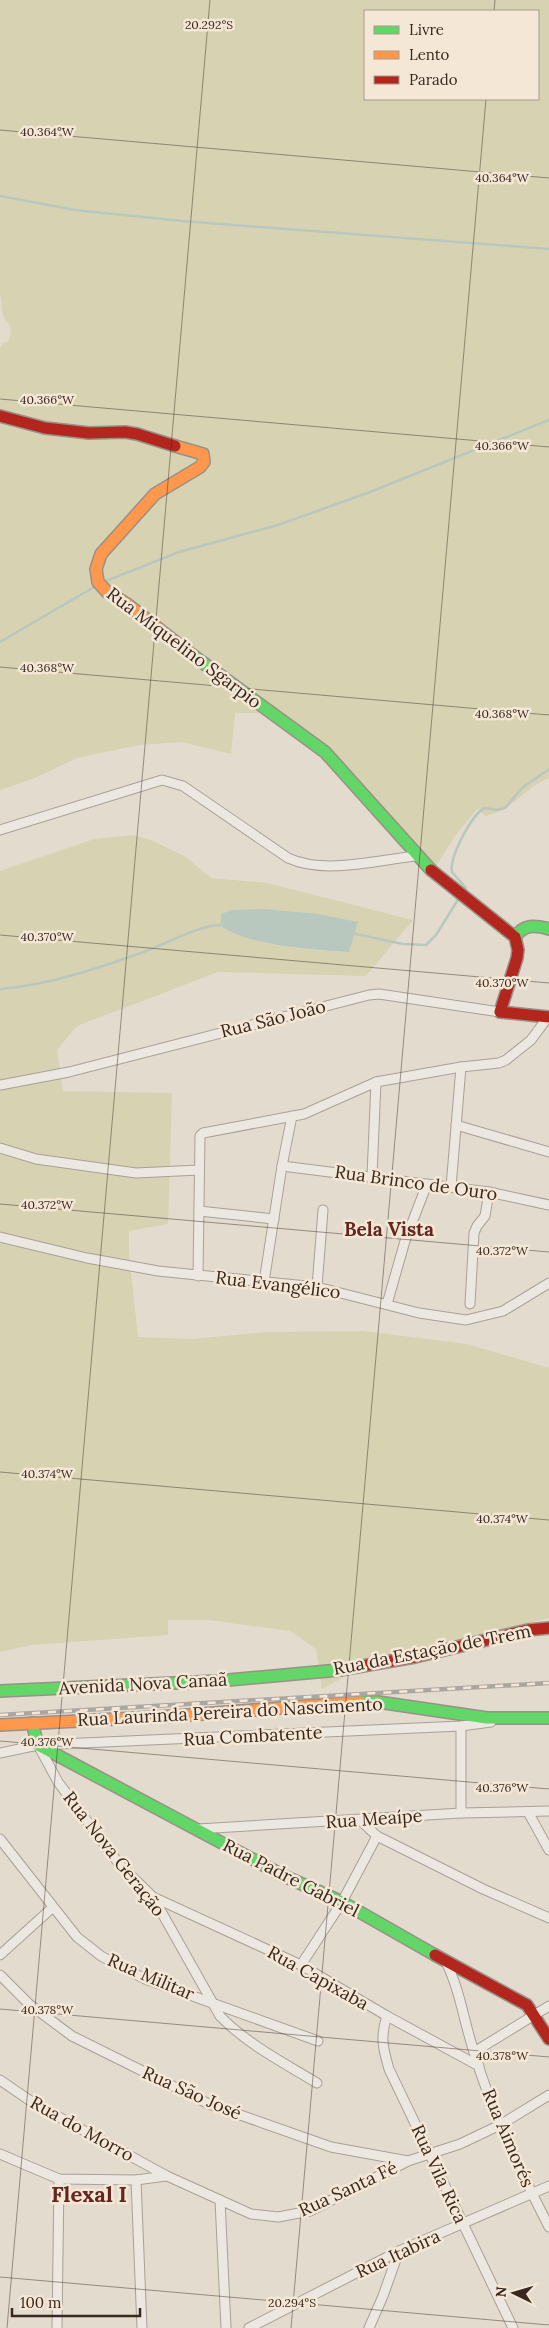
<svg xmlns="http://www.w3.org/2000/svg" width="549" height="2328" viewBox="0 0 549 2328" font-family="Lora,serif">
	<style>
		.green { fill: #d6d2b2; fill-rule: evenodd }
		.water { fill: #b9c8be }
		.lines { fill: none; stroke-linecap: round; stroke-linejoin: round }
		.stream { stroke: #b9c8be; stroke-width: 2.5 }
		.street-casing { stroke: #a9a097; stroke-width: 11 }
		.fast-casing { stroke: #999088; stroke-width: 14 }
		.slow-casing { stroke: #999088; stroke-width: 14 }
		.jam-casing { stroke: #999088; stroke-width: 14 }
		.street { stroke: #ece7e0; stroke-width: 9 }
		.fast { stroke: #63d668; stroke-width: 11 }
		.slow { stroke: #ff974d; stroke-width: 11 }
		.jam { stroke: #b3261e; stroke-width: 11 }
		.rail-casing { stroke: #aca6a0; stroke-width: 4.5 }
		.rail { stroke: #f4e7d5; stroke-width: 2.5; stroke-dasharray: 8; stroke-linecap: butt }
		.ticks { fill: none; stroke: #38281f; stroke-width: 1; stroke-opacity: 0.45 }
		.labels { text-anchor: middle; stroke-width: 5; stroke-linejoin: round; paint-order: stroke }
		.street-label { font-size: 18px; fill: #38281f; stroke: #f4e7d5 }
		.neighbourhood-label { font-size: 19px; font-weight: bold; fill: #632620; stroke: #f4e7d5 }
		.district-label { font-size: 22px; font-weight: bold; fill: #632620; stroke: #f4e7d5 }
		.ticks-label { font-size: 12px; text-anchor: middle; fill: #38281f; stroke: #f4e7d5; stroke-width: 5; stroke-linejoin: round; paint-order: stroke }
	</style>
	<rect width="100%" height="100%" fill="#e4dbcf"/>
	<g class="green">
		<path d="M0,0H549V778C525,787 511,812 485,816L478,808L455,836L436,866L284,718L269,713H235L231,754L181,742L140,745L77,758L35,778L0,790V348L3,343L8,341C16,322 4,325 2,311C1,306 2,300 0,295ZM365,11H538V99H365Z"/>
		<path d="M134,835L151,840L186,857L211,878L267,883L413,920L366,976L218,972L77,1026L57,1050L63,1091L172,1093L168,1224L129,1231V1254L138,1337L192,1339L268,1332L363,1331L467,1344L549,1368V1618L371,1662L322,1689L316,1649L290,1631L209,1620H168V1635L32,1645L0,1652V871L94,839ZM231,910L349,952C313,951 249,946 221,926V914Z"/>
	</g>
	<path class="water" d="M264,909L318,914L358,922L349,952C313,950 249,946 221,926V914L231,910Z"/>
	<g class="lines">
		<g class="stream">
			<polyline points="0,196 75,210 182,221 549,249"/>
			<polyline points="106,581 179,552 278,525 370,492 549,420"/>
			<polyline points="0,642 96,586"/>
			<path d="M464,891L466,888L452,872C449,858 472,813 485,808L498,810L505,808L522,788L549,769"/>
			<polyline points="351,933 403,944 426,945 436,935 459,898"/>
			<path d="M0,989C48,985 96,969 141,953C162,946 202,923 223,925"/>
		</g>
		<defs>
			<g id="street">
				<path d="M0,830L162,780L183,786L288,858C325,875 377,860 416,856"/>
				<polyline points="0,1085 69,1072 369,995 379,994 500,1012"/>
				<polyline points="456,1125 549,1152"/>
				<polyline points="0,1148 36,1159 136,1173 199,1170"/>
				<polyline points="282,1166 489,1192 549,1205"/>
				<polyline points="372,1176 376,1082"/>
				<polyline points="451,1187 461,1067"/>
				<polyline points="199,1211 274,1219"/>
				<polyline points="0,1237 87,1258 158,1271 317,1287 419,1313 466,1320 503,1311 549,1283"/>
				<polyline points="198,1276 200,1136 203,1133 304,1114 376,1082 461,1067 499,1063 506,1060 531,1040 548,1017"/>
				<polyline points="264,1282 282,1166 292,1116"/>
				<polyline points="317,1287 323,1210"/>
				<polyline points="387,1304 405,1241 427,1184"/>
				<polyline points="470,1304 474,1233 477,1226 485,1216 489,1192"/>
				<polyline points="461,1726 461,1813"/>
				<path d="M38,1745L58,1782L120,1865L153,1897L220,2016C247,2044 284,2063 317,2083"/>
				<polyline points="0,1753 38,1745 461,1726 491,1722"/>
				<polyline points="528,1812 549,1850"/>
				<polyline points="361,1821 377,1836 483,1889 549,1918"/>
				<polyline points="198,1829 461,1813 549,1811"/>
				<polyline points="0,1839 77,1937 101,1956 145,1979 318,2041"/>
				<polyline points="153,1897 301,1965 387,2016 479,2066"/>
				<polyline points="0,1955 52,1908"/>
				<path d="M446,1962C460,1990 464,2022 474,2052C492,2113 520,2170 549,2227"/>
				<polyline points="301,1965 342,1902 377,1836"/>
				<polyline points="0,1975 29,2004 72,2036 209,2104 331,2147 408,2161"/>
				<path d="M387,2016C380,2036 383,2049 389,2069L513,2328"/>
				<polyline points="474,2052 549,2006"/>
				<polyline points="0,2080 35,2104 167,2176 251,2214 278,2217 310,2211 408,2161 460,2144 500,2125 549,2095"/>
				<polyline points="0,2154 59,2179 136,2180 166,2176"/>
				<polyline points="136,2180 142,2328"/>
				<polyline points="220,2200 226,2328"/>
				<polyline points="57,2328 59,2179"/>
				<polyline points="249,2328 399,2251 549,2186"/>
				<polyline points="369,2328 383,2296 399,2251"/>
			</g>
			<g id="fast">
				<polyline points="191,654 325,752 431,870"/>
				<path d="M515,937C524,924 535,925 549,929"/>
				<polyline points="0,1691 217,1681 339,1670"/>
				<polyline points="360,1702 378,1702 487,1718 549,1718"/>
				<polyline points="32,1723 38,1745 284,1876 342,1902 435,1955"/>
			</g>
			<g id="slow">
				<polyline points="175,446 203,454 204,462 200,467 155,494 101,554 96,569 98,582 107,592 127,604 191,654"/>
				<polyline points="0,1725 175,1716 360,1702"/>
			</g>
			<g id="jam">
				<polyline points="0,416 45,428 89,433 125,432 137,434 175,446"/>
				<polyline points="431,870 515,937 518,950 517,958 500,1012 549,1017"/>
				<polyline points="339,1670 415,1657 528,1630 549,1628"/>
				<polyline points="435,1955 527,2005 549,2039"/>
			</g>
		</defs>
		<use href="#street" class="street-casing"/>
		<use href="#fast" class="fast-casing"/>
		<use href="#slow" class="slow-casing"/>
		<use href="#jam" class="jam-casing"/>
		<use href="#street" class="street"/>
		<use href="#fast" class="fast"/>
		<use href="#slow" class="slow"/>
		<use href="#jam" class="jam"/>
		<defs>
			<polyline id="rail" points="0,1715 549,1683"/>
		</defs>
		<use href="#rail" class="rail-casing"/>
		<use href="#rail" class="rail"/>
	</g>
	<path class="ticks" d="M494,11L495,0M0,130L549,178M0,399L549,447M0,667L549,715M0,935L549,983M0,1204L549,1252M0,1472L549,1520M0,1741L549,1789M0,2009L549,2057M0,2277L549,2325M7,2328L210,0M291,2328L486,99"/>
	<g class="labels">
		<g class="street-label">
			<text transform="translate(184 648) rotate(37)" y="6">Rua Miquelino Sgarpio</text>
			<text transform="translate(273 1019) rotate(-14)" y="6">Rua São João</text>
			<text transform="translate(416 1183) rotate(8)" y="6">Rua Brinco de Ouro</text>
			<text transform="translate(278 1285) rotate(7)" y="6">Rua Evangélico</text>
			<text transform="translate(432 1650) rotate(-11)" y="6">Rua da Estação de Trem</text>
			<text transform="translate(143 1684) rotate(-3)" y="6">Avenida Nova Canaã</text>
			<text transform="translate(230 1712) rotate(-3)" y="6">Rua Laurinda Pereira do Nascimento</text>
			<text transform="translate(253 1736) rotate(-3)" y="6">Rua Combatente</text>
			<text transform="translate(374 1819) rotate(-4)" y="6">Rua Meaípe</text>
			<text transform="translate(114 1854) rotate(52)" y="6">Rua Nova Geração</text>
			<text transform="translate(291 1878) rotate(27)" y="6">Rua Padre Gabriel</text>
			<text transform="translate(151 1977) rotate(23)" y="6">Rua Militar</text>
			<text transform="translate(318 1978) rotate(29)" y="6">Rua Capixaba</text>
			<text transform="translate(192 2093) rotate(24)" y="6">Rua São José</text>
			<text transform="translate(82 2129) rotate(29)" y="6">Rua do Morro</text>
			<text transform="translate(508 2138) rotate(67)" y="6">Rua Aimorés</text>
			<text transform="translate(439 2174) rotate(65)" y="6">Rua Vila Rica</text>
			<text transform="translate(348 2189) rotate(-25)" y="6">Rua Santa Fé</text>
			<text transform="translate(398 2254) rotate(-25)" y="6">Rua Itabira</text>
		</g>
		<g class="neighbourhood-label">
			<text x="389" y="1236">Bela Vista</text>
		</g>
		<g class="district-label">
			<text x="89" y="2202">Flexal I</text>
		</g>
	</g>
	<g class="ticks-label">
		<text x="209" y="29">20.292°S</text>
		<text x="47" y="136">40.364°W</text>
		<text x="502" y="182">40.364°W</text>
		<text x="47" y="404">40.366°W</text>
		<text x="502" y="450">40.366°W</text>
		<text x="47" y="672">40.368°W</text>
		<text x="502" y="718">40.368°W</text>
		<text x="47" y="941">40.370°W</text>
		<text x="502" y="987">40.370°W</text>
		<text x="47" y="1209">40.372°W</text>
		<text x="502" y="1255">40.372°W</text>
		<text x="47" y="1478">40.374°W</text>
		<text x="502" y="1523">40.374°W</text>
		<text x="47" y="1746">40.376°W</text>
		<text x="502" y="1792">40.376°W</text>
		<text x="47" y="2014">40.378°W</text>
		<text x="502" y="2060">40.378°W</text>
		<text x="292" y="2307">20.294°S</text>
	</g>
	<rect x="364" y="10" width="175" height="90" fill="#f4e7d5" stroke="#a99b8c"/>
	<rect x="374" y="26" width="25" height="8" fill="#63d668" stroke="#a99b8c"/>
	<text x="409" y="35" font-size="15" fill="#38281f">Livre</text>
	<rect x="374" y="51" width="25" height="8" fill="#ff974d" stroke="#a99b8c"/>
	<text x="409" y="60" font-size="15" fill="#38281f">Lento</text>
	<rect x="374" y="76" width="25" height="8" fill="#b3261e" stroke="#a99b8c"/>
	<text x="409" y="85" font-size="15" fill="#38281f">Parado</text>
	<g transform="translate(514 2293) rotate(275)" stroke="#f4e7d5" stroke-width="4" paint-order="stroke">
	<path d="M0-4L9 19L0 12L-9 19Z" fill="#38281f"/>
	<text y="-8" font-size="14" font-weight="bold" text-anchor="middle" fill="#38281f">N</text>
	</g>
	<path d="M12 2308v8h128v-8" fill="none" stroke="#38281f" stroke-width="2.5"/>
	<text x="20" y="2308" font-size="15" fill="#38281f" stroke="#f4e7d5" stroke-width="4" paint-order="stroke">100 m</text>
</svg>
